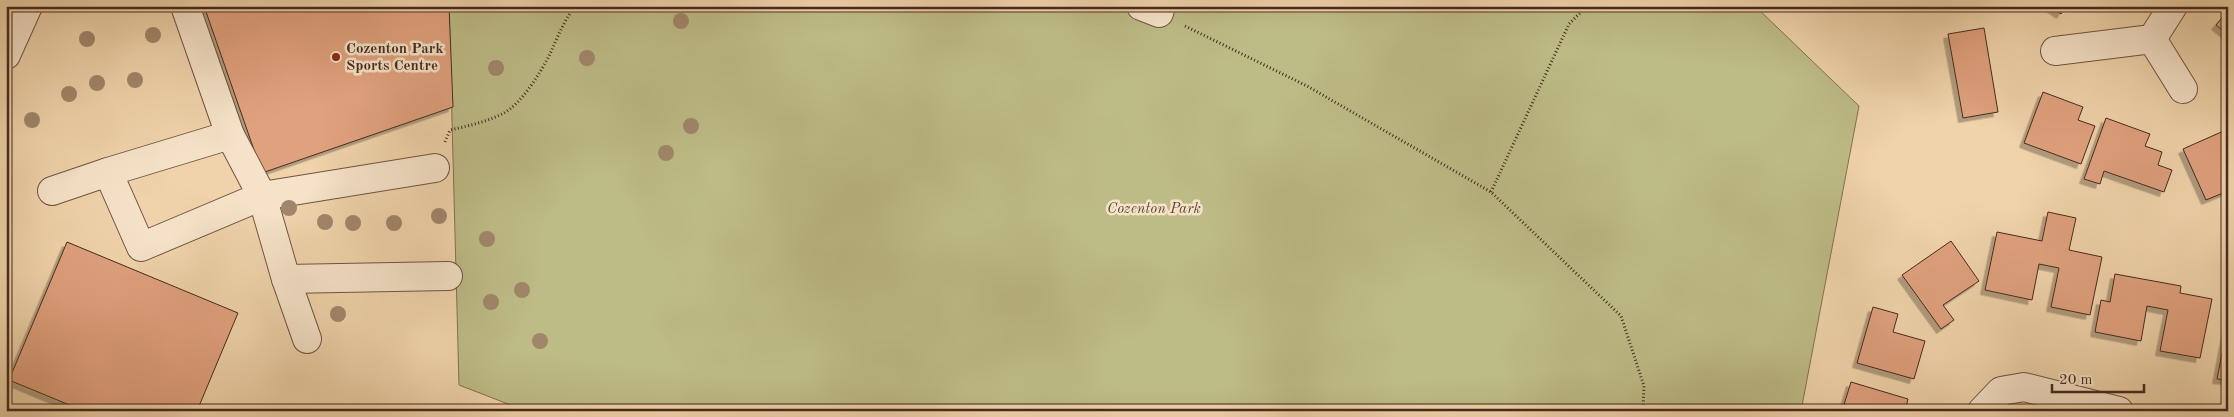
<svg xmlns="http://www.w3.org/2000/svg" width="2234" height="417" viewBox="0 0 2234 417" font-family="'Old Standard TT',serif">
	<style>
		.green { fill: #bdbb86; stroke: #827252 }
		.building { fill: #e0a17e; stroke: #462a1f; filter: url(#shadow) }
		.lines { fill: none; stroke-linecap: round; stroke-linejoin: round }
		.minor-casing { stroke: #705442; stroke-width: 30 }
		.path { stroke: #462a1f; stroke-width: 3; stroke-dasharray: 1 2.5; stroke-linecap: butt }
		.minor { stroke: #f5e2c8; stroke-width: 28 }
		.tree { fill: #a0866a }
		.poi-dot { fill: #8f2418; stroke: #f5e2c8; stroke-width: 2 }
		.labels { text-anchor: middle; stroke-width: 5; stroke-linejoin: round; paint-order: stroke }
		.poi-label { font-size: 15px; font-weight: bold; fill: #462a1f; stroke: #f5e2c8; text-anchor: start }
		.park-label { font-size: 15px; font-style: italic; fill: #5e4734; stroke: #f5e2c8 }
	</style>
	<defs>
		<filter id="shadow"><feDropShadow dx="-4.5" dy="4.5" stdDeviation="0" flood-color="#0004"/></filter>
	</defs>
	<rect width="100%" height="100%" fill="#f0d3ab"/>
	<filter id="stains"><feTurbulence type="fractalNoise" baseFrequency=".004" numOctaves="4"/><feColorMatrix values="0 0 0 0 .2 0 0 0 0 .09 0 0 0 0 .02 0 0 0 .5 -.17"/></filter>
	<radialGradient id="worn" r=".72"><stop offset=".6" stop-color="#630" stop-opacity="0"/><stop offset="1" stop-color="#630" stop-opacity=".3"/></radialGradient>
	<polygon class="green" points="449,6 1755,6 1859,106 1801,411 526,411 459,385"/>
	<g class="building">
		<polygon points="204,6 449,6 453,107 262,173"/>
		<polygon points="2049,6 2066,6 2061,14"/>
		<polygon points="2228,11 2228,35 2216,25"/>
		<polygon points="1984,28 1998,112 1963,118 1948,34"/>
		<polygon points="2043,92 2083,107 2078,120 2095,126 2081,164 2024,143"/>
		<polygon points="2106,118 2150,134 2145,146 2162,152 2158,165 2172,170 2164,192 2104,171 2100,184 2084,179"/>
		<polygon points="2228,129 2228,191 2206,200 2183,149"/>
		<polygon points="2048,212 2076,218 2069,250 2102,257 2090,315 2051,307 2059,268 2039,264 2032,300 1985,290 1997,232 2042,241"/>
		<polygon points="1951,241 1979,281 1943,305 1954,320 1941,329 1902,275"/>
		<polygon points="67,242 238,313 197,411 84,411 9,380"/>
		<polygon points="2115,274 2181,286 2180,293 2212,299 2200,358 2160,351 2168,310 2147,306 2141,341 2095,332 2101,300 2110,302"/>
		<polygon points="1873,307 1898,314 1893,332 1925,341 1914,379 1857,363"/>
		<polygon points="2228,322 2228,380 2217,379"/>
		<polygon points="1851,382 1908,399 1905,411 1842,411"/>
	</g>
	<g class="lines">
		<defs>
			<g id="minor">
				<polyline points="185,6 230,135 262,196 286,279 307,339"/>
				<polyline points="1141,6 1159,13 1161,6"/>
				<polyline points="2152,39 2183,89"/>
				<polyline points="2055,51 2152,39 2173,6"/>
				<polyline points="6,55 28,6"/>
				<polyline points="230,135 108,172 141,247 262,196 435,168"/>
				<polyline points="52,191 108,172"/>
				<polyline points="286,279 448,276"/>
				<polyline points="1982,411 2001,391 2024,387 2119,411"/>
			</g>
		</defs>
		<use href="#minor" class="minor-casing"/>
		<g class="path">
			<polyline points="1185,26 1307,86 1491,192 1621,316 1644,386 1643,411"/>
			<path d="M445,142L450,130C468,126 486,122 502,114C521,105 541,72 550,54C557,38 564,21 575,6"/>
			<polyline points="1491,192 1569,24 1587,6"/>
		</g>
		<use href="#minor" class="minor"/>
	</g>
	<g class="tree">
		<circle cx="681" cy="21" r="8"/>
		<circle cx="153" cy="35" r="8"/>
		<circle cx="87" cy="39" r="8"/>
		<circle cx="587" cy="58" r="8"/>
		<circle cx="496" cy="68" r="8"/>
		<circle cx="135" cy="80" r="8"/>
		<circle cx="97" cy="83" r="8"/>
		<circle cx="69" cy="94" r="8"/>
		<circle cx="32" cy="120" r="8"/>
		<circle cx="691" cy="126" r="8"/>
		<circle cx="666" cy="153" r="8"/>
		<circle cx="289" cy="208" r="8"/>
		<circle cx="439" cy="216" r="8"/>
		<circle cx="325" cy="222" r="8"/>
		<circle cx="353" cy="223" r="8"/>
		<circle cx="394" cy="223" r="8"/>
		<circle cx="487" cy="239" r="8"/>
		<circle cx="522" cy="290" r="8"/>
		<circle cx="491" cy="302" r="8"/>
		<circle cx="338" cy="314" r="8"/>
		<circle cx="540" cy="341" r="8"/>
	</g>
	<circle class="poi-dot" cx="336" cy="57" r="5"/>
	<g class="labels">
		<g class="poi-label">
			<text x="346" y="53">Cozenton Park<tspan x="346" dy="17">Sports Centre</tspan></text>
		</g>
		<g class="park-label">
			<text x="1154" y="213">Cozenton Park</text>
		</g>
	</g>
	<rect width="2234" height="417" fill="none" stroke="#f0d3ab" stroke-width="25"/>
	<rect x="8" y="8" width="2219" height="402" fill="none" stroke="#462a1f" stroke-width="2.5"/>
	<rect x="12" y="12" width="2209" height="392" fill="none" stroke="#462a1f"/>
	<path d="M2052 384v8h92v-8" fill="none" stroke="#462a1f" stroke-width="2.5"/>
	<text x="2059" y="384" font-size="15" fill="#462a1f" stroke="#f5e2c8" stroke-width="4" paint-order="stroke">20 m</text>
	<rect width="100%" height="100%" filter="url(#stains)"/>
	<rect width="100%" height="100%" fill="url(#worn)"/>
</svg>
